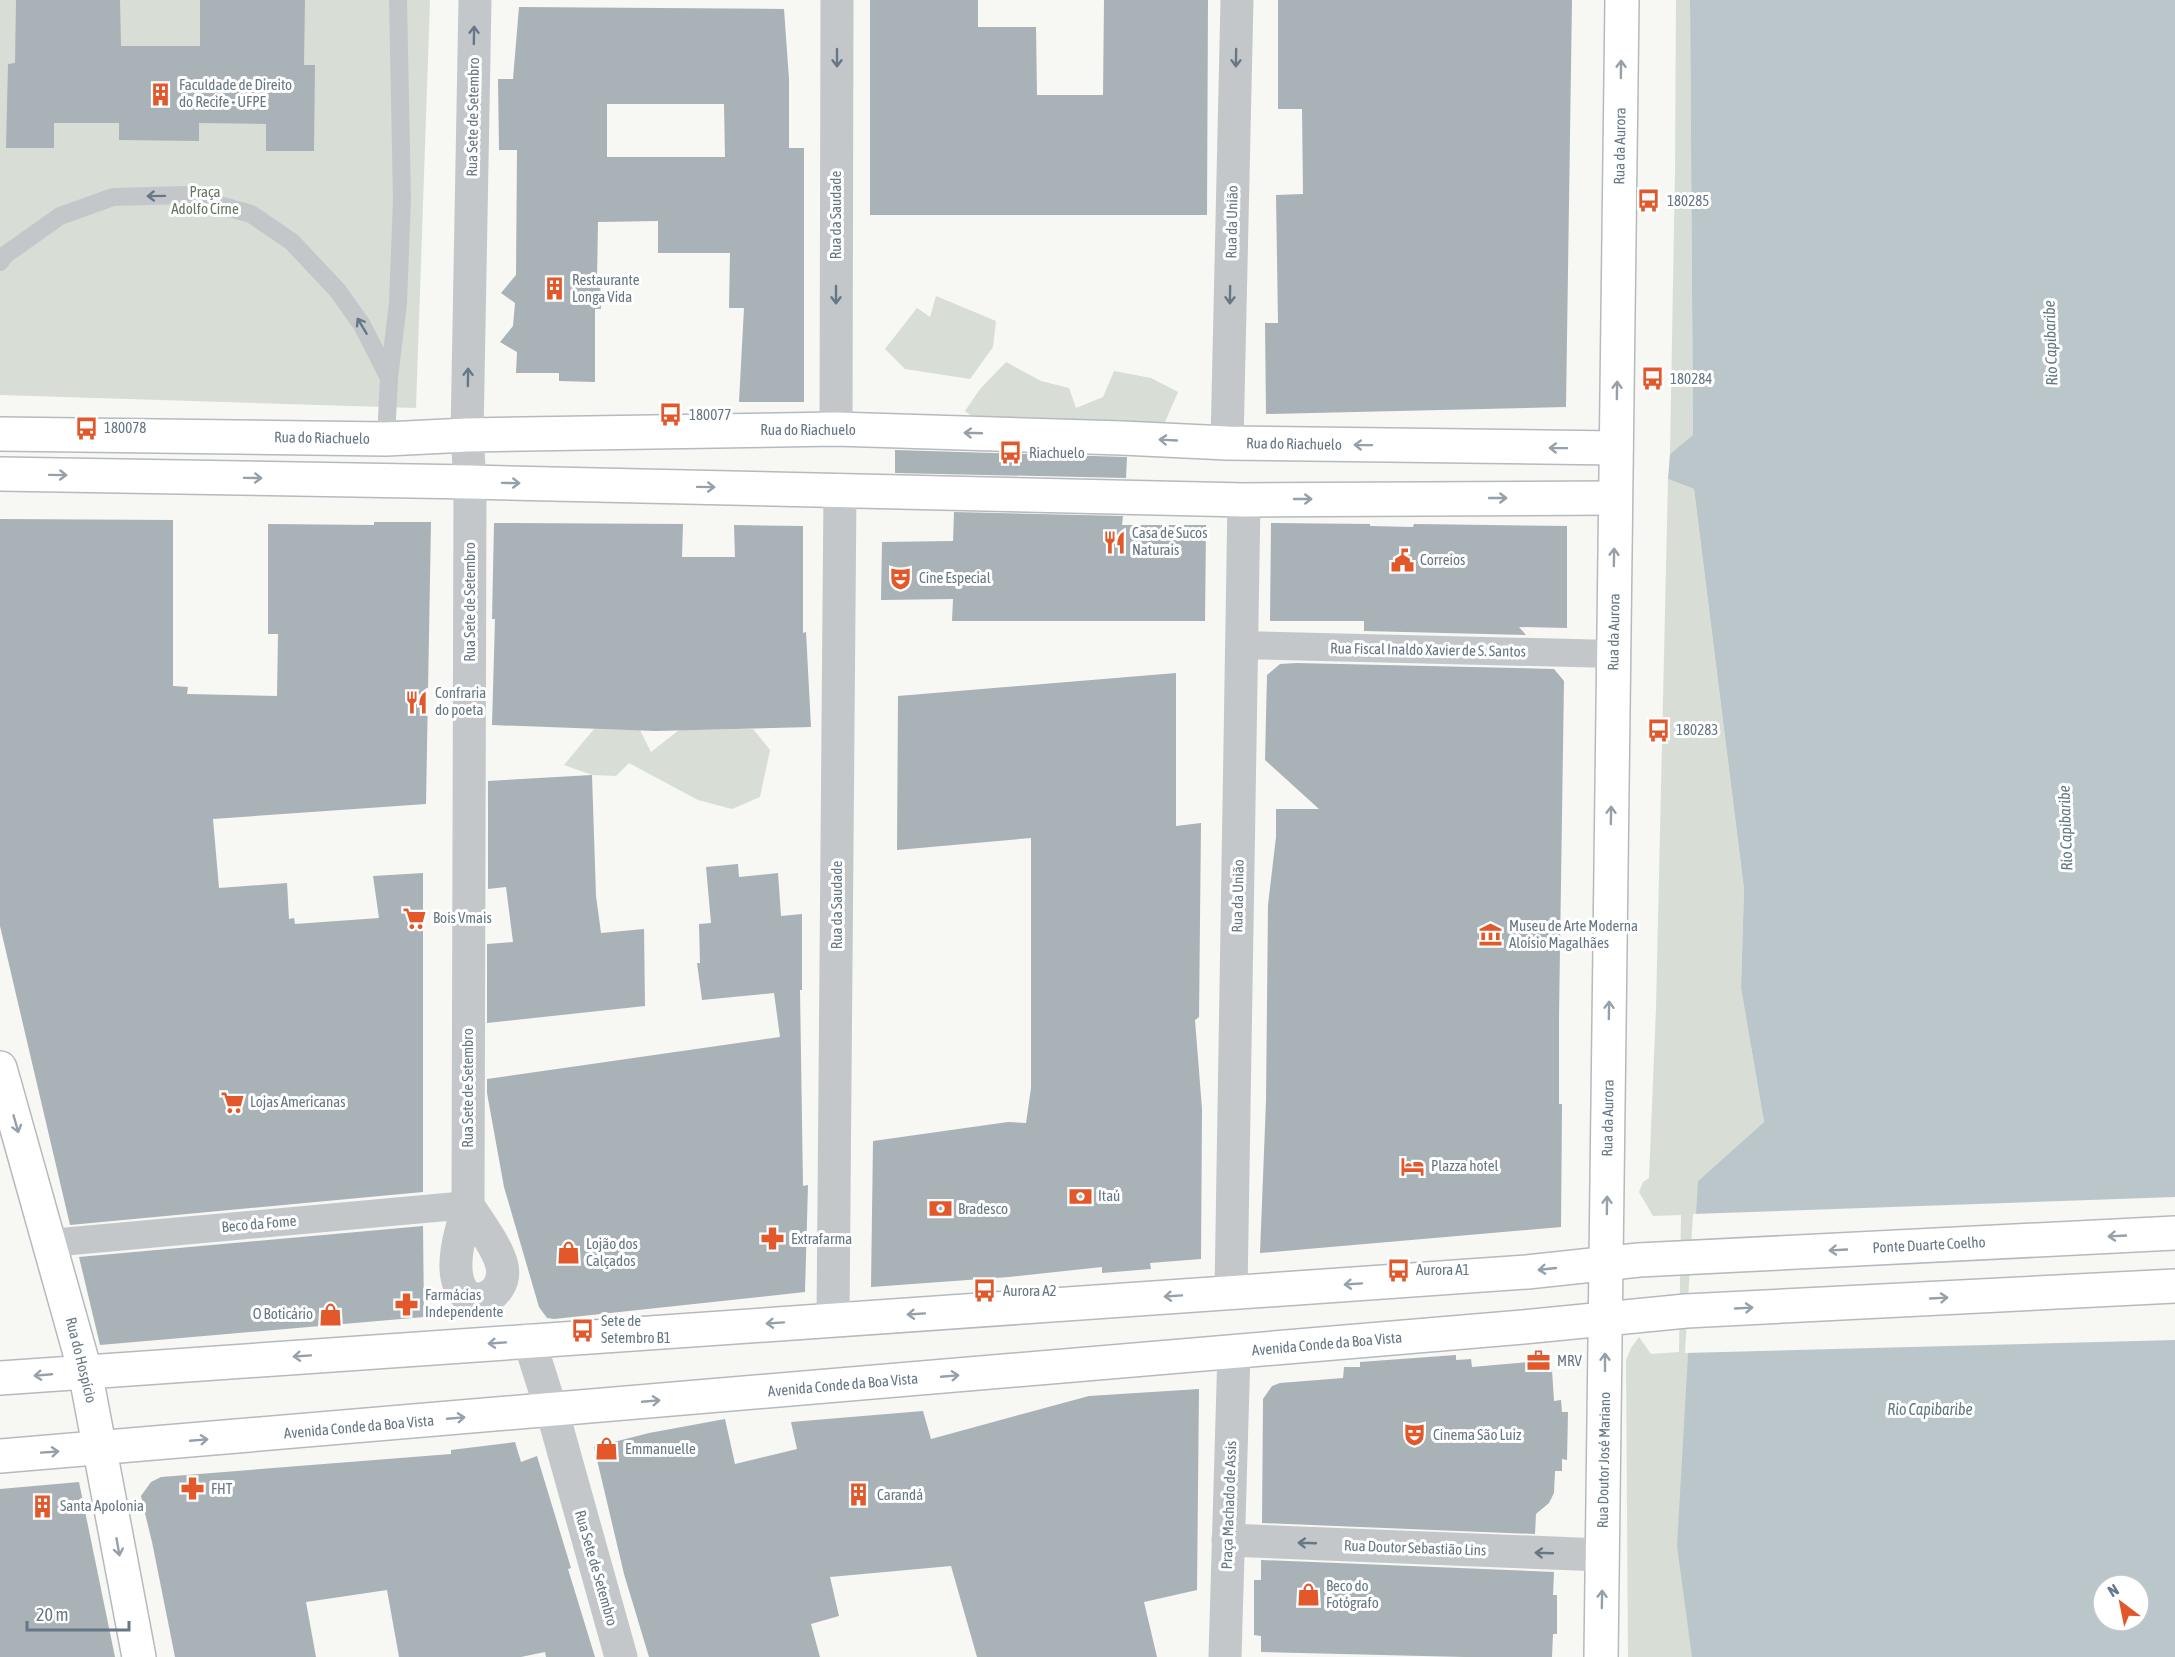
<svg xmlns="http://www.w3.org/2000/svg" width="2175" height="1657" viewBox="0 0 2175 1657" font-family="'Asap Condensed',sans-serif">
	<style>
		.green { fill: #d8ded5 }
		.water { fill: #bac6ca; fill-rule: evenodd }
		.pier { fill: #f7f7f4 }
		.building { fill: #a9b2b7; fill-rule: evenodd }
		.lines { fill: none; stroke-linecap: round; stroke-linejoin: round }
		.secondary-casing { stroke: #b5babf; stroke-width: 36 }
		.service { stroke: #c3c7ca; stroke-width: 18 }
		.pedestrian { stroke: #c3c7ca; stroke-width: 28 }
		.minor { stroke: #c3c7ca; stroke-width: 33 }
		.secondary { stroke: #fff; stroke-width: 33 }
		.oneway { stroke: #667785 }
		.oneway2 { stroke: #94a0aa }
		.labels { text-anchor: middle; stroke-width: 6; stroke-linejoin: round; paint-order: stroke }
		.poi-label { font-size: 15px; fill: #667785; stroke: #fff; text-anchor: start }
		.street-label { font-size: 15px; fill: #667785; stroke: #fff }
		.park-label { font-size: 15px; fill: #657761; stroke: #fff }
		.water-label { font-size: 16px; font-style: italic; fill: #627881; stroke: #fff }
	</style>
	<rect width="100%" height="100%" fill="#f7f7f4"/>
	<g class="green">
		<polygon points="0,0 430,0 416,408 0,395"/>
		<polygon points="1676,0 1690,0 1693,436 1670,454 1675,171"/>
		<polygon points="936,296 996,321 993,347 970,379 905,369 885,349 917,308 930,317"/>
		<polygon points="1006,362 1041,381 1069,388 1076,408 1103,397 1114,371 1151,378 1178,392 1162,429 982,424 965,411 980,389"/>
		<polygon points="1668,479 1694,489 1744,889 1741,988 1764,1122 1698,1181 1695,1657 1628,1657 1626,1360 1631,1348 1639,1337 1651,1354 1679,1352 1681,1215 1653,1216 1639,1192 1643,1182 1649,1178 1656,1008"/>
		<polygon points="594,729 640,730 651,752 679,730 753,729 770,750 760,797 732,809 698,800 629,763 616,776 592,775 564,765"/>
	</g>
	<path class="water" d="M1690,0H2175V1657H1692L1677,1546L1698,1181L1764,1122L1741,988L1744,889L1694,489L1668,479L1670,454L1693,435ZM2103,1585H2139V1621H2103Z"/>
	<polygon class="pier" points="2175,1197 2175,1340 1685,1353 1693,1214"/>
	<g class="building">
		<polygon points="16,0 120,0 121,46 200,46 200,0 305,0 304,65 315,65 314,151 266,151 266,124 199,123 199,141 119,140 119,123 54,123 54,148 6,148 8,64 15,63"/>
		<polygon points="870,0 978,0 978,27 1036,27 1037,95 1103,95 1104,0 1208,0 1207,215 870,215"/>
		<polygon points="1278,0 1572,0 1566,407 1266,414 1265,323 1278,323 1276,195 1303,194 1302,109 1278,109"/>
		<path d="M519,7L784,9L789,79V148H804V402H739L744,308H729L730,253H658V221L598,222L597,280H600L601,309H595V382L559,381V373H516L517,352L500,342L513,326L515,303L501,293L516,275L517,150H499L498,79H513ZM607,104H724L725,157H607Z"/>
		<polygon points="895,450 1127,457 1126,478 895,473"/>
		<polygon points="954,512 1123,516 1122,525 1206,525 1205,621 952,621 953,599 881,600 882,542 953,541"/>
		<polygon points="0,519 173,520 173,686 188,687 187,694 277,696 278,634 268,634 268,524 374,525 374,522 431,522 426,804 213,819 219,888 287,883 289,919 294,918 295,924 379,918 373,876 423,873 423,1192 70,1225 0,926"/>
		<polygon points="494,523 683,524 682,557 735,557 734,525 803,526 803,633 806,632 811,727 655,731 492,725 495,619 492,619"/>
		<polygon points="1271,523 1370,524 1370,526 1413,527 1414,524 1567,526 1567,628 1519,627 1526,635 1364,631 1364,621 1270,621"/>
		<polygon points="1296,663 1554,669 1564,681 1559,1016 1559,1104 1562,1104 1561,1227 1260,1253 1266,1101 1268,905 1276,837 1276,809 1319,809 1265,760 1267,675 1280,664"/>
		<polygon points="1176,673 1176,826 1201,823 1199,1017 1195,1020 1202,1109 1201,1259 1150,1263 1151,1269 1102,1273 1102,1267 1009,1277 871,1287 873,1141 1008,1122 1026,1123 1031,1088 1031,838 897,850 898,696"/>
		<polygon points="592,775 596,896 601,933 644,929 645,1006 487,1023 487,944 513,942 506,887 488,889 488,781"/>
		<polygon points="738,864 739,877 778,873 781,916 802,914 802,990 800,990 803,1186 808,1185 805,1292 554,1319 547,1318 539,1307 504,1187 487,1093 487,1079 780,1037 774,993 702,1000 697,963 700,963 699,924 711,923 706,867"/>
		<polygon points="423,1226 424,1317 100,1345 79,1257"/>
		<polygon points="1456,1355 1456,1360 1471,1359 1472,1367 1539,1361 1544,1363 1552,1370 1554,1401 1561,1400 1562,1412 1568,1412 1567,1460 1562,1459 1562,1471 1555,1471 1554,1493 1549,1503 1536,1514 1535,1534 1262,1523 1263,1399 1272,1386 1280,1383 1343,1378 1344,1367 1360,1367 1360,1362"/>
		<polygon points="1199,1389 1197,1590 1144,1602 1157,1657 977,1657 951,1566 830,1577 839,1616 811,1624 820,1657 649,1657 624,1574 594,1447 649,1433 725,1419 735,1464 797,1449 791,1422 923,1411 931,1439 1089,1396"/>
		<polygon points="515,1442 521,1462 537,1456 571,1568 568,1569 595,1657 546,1657 545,1652 521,1657 399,1657 387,1590 306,1602 316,1657 175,1657 152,1542 143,1505 141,1496 151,1482 161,1477 451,1454 451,1450"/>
		<polygon points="79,1482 115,1657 0,1657 0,1489"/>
		<polygon points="1261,1560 1554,1572 1553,1595 1557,1595 1557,1634 1553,1634 1552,1657 1464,1657 1261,1652 1261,1636 1254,1635 1254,1580 1261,1580"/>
	</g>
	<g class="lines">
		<defs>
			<g id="secondary">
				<polyline points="0,434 386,439 467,435 836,429 1122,438 1227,443 1616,448"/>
				<polyline points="0,474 470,482 1244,500 1615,498"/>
				<polyline points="0,1068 85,1371 139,1657"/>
				<polyline points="0,1378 1527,1272 1639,1260 2175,1233"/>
				<polyline points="0,1456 1523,1327 1686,1311 2175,1286"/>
				<polyline points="1601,1657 1622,0"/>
			</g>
		</defs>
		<use href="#secondary" class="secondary-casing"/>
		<g class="service">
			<polyline points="0,262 5,255 60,216 113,197 184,195 251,214 292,242 338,291 362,325 389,378"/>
			<polyline points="386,439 389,378 398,303 402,199 398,0"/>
		</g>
		<g class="pedestrian">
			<polyline points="1242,645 1613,654"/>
			<polyline points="50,1243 468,1205"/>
		</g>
		<g class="minor">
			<polyline points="836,429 837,0"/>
			<polyline points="1227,443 1237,0"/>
			<path d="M468,1205C478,1222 498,1247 502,1266C509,1299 459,1319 456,1269C455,1248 463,1225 468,1205L470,482L467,435L475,0"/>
			<polyline points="1231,1292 1244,500"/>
			<polyline points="833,1319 840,490"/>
			<polyline points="529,1340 557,1428 621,1657"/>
			<polyline points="1228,1540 1602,1555"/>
			<polyline points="1225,1657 1234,1352"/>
		</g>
		<use href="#secondary" class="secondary"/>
	</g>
	<defs><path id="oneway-shaft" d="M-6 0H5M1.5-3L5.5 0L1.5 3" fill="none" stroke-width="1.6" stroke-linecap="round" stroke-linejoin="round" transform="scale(1.5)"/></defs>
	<g class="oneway">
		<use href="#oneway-shaft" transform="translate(474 35) rotate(-89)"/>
		<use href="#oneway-shaft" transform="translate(837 58) rotate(90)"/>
		<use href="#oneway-shaft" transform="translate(1236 58) rotate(91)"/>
		<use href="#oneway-shaft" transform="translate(156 196) rotate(179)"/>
		<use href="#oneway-shaft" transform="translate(836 295) rotate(90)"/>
		<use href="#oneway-shaft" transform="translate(1230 295) rotate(91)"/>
		<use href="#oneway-shaft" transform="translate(362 326) rotate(-121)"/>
		<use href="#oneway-shaft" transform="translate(468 377) rotate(-89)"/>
		<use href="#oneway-shaft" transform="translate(1307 1543) rotate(-178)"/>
		<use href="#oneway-shaft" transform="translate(1544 1553) rotate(-178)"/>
	</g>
	<g class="oneway2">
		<use href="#oneway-shaft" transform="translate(1621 69) rotate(-89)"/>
		<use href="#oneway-shaft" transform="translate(1617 390) rotate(-89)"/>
		<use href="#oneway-shaft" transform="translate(973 433) rotate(-178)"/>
		<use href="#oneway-shaft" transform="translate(1168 440) rotate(-177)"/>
		<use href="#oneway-shaft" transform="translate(1363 445) rotate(-179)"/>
		<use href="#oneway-shaft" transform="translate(1558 448) rotate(-179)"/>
		<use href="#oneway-shaft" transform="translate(58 475) rotate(1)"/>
		<use href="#oneway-shaft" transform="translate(253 478) rotate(1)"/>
		<use href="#oneway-shaft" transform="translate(511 483) rotate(1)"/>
		<use href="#oneway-shaft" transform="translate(706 487) rotate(1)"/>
		<use href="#oneway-shaft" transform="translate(1498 498)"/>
		<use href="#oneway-shaft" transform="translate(1303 499)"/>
		<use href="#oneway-shaft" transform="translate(1614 557) rotate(-89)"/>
		<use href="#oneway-shaft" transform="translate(1611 815) rotate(-89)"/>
		<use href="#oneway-shaft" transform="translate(1609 1010) rotate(-89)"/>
		<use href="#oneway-shaft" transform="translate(16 1124) rotate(74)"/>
		<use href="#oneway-shaft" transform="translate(1607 1205) rotate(-89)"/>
		<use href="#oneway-shaft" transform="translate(2117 1236) rotate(177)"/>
		<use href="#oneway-shaft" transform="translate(1838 1250) rotate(177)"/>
		<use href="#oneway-shaft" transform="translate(1547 1269) rotate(174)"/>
		<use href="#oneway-shaft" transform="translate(1353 1284) rotate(176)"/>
		<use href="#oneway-shaft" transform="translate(1173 1296) rotate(176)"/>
		<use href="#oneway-shaft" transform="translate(1939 1298) rotate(-3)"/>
		<use href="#oneway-shaft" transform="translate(1744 1308) rotate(-3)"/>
		<use href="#oneway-shaft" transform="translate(916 1314) rotate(176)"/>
		<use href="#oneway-shaft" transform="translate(775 1323) rotate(176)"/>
		<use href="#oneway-shaft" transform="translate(497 1343) rotate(176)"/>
		<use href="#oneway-shaft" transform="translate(302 1356) rotate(176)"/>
		<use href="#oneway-shaft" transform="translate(1605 1362) rotate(-90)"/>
		<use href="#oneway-shaft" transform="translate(43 1375) rotate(175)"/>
		<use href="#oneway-shaft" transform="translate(950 1376) rotate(-5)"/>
		<use href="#oneway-shaft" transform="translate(651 1401) rotate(-5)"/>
		<use href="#oneway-shaft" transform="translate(456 1418) rotate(-5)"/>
		<use href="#oneway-shaft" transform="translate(199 1440) rotate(-5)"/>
		<use href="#oneway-shaft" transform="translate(50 1452) rotate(-4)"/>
		<use href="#oneway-shaft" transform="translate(118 1547) rotate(80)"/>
		<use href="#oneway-shaft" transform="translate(1602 1599) rotate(-89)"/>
	</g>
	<defs>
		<symbol id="building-bare" viewBox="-9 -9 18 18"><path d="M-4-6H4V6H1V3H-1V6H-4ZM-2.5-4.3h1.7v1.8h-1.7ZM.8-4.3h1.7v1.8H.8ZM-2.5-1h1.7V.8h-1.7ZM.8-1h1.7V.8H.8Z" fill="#e2582a" stroke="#fff" stroke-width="2.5" paint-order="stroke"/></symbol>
		<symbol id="bus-bare" viewBox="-9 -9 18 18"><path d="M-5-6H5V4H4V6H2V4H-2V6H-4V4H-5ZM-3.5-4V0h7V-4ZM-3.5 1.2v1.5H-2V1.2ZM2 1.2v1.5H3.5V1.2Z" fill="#e2582a" stroke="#fff" stroke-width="2.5" paint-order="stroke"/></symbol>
		<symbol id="restaurant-bare" viewBox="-9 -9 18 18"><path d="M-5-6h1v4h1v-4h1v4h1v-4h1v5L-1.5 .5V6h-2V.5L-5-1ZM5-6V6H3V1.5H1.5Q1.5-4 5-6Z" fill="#e2582a" stroke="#fff" stroke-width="2.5" paint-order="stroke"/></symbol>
		<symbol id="civic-bare" viewBox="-9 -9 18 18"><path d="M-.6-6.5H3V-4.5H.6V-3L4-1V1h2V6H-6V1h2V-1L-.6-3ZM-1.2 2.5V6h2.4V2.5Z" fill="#e2582a" stroke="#fff" stroke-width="2.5" paint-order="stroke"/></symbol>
		<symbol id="theatre-bare" viewBox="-9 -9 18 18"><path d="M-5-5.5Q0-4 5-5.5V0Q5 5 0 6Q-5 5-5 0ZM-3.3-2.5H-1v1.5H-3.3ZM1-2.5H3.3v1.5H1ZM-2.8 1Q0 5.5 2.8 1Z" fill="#e2582a" stroke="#fff" stroke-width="2.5" paint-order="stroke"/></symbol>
		<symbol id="supermarket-bare" viewBox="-9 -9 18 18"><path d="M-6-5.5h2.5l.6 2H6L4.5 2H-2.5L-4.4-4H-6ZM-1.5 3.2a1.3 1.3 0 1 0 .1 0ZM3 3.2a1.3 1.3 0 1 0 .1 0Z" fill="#e2582a" stroke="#fff" stroke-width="2.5" paint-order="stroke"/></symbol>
		<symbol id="museum-bare" viewBox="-9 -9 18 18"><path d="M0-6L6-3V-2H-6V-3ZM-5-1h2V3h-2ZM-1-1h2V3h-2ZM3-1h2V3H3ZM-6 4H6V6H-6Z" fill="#e2582a" stroke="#fff" stroke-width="2.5" paint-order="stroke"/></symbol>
		<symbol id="hotel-bare" viewBox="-9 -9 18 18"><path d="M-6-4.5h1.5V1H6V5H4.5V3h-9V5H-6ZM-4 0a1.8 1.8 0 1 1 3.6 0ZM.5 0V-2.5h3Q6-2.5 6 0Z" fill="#e2582a" stroke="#fff" stroke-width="2.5" paint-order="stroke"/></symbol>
		<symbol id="bank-bare" viewBox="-9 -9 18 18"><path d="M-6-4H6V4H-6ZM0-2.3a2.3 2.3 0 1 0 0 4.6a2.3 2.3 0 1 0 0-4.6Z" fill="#e2582a" stroke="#fff" stroke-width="2.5" paint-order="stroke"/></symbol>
		<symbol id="pharmacy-bare" viewBox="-9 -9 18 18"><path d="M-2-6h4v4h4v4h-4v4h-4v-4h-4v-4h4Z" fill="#e2582a" stroke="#fff" stroke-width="2.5" paint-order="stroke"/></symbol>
		<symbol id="shop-bare" viewBox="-9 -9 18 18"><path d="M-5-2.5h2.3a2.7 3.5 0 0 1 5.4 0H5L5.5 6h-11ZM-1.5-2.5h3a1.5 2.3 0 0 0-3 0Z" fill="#e2582a" stroke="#fff" stroke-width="2.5" paint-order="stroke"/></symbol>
		<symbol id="office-bare" viewBox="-9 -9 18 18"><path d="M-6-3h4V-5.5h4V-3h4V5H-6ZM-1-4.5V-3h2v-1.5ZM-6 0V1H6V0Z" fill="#e2582a" stroke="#fff" stroke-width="2.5" paint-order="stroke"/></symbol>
	</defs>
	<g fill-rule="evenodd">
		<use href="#building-bare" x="144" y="78" width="33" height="33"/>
		<use href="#bus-bare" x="1632" y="184" width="33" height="33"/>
		<use href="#building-bare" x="538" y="272" width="33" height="33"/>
		<use href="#bus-bare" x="1636" y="362" width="33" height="33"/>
		<use href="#bus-bare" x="654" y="398" width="33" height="33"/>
		<use href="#bus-bare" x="70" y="412" width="33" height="33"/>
		<use href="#bus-bare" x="994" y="436" width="33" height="33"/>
		<use href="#restaurant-bare" x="1098" y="526" width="33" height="33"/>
		<use href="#civic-bare" x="1386" y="544" width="33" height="33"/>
		<use href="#theatre-bare" x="884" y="562" width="33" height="33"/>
		<use href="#restaurant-bare" x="400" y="686" width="33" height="33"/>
		<use href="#bus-bare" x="1642" y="714" width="33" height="33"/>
		<use href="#supermarket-bare" x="398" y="902" width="33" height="33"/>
		<use href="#museum-bare" x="1474" y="918" width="33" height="33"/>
		<use href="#supermarket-bare" x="216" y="1086" width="33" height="33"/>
		<use href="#hotel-bare" x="1396" y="1150" width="33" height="33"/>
		<use href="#bank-bare" x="1064" y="1180" width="33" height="33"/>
		<use href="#bank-bare" x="924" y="1192" width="33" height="33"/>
		<use href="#pharmacy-bare" x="756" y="1222" width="33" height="33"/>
		<use href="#shop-bare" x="552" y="1236" width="33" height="33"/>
		<use href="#bus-bare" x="1382" y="1254" width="33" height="33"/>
		<use href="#bus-bare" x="968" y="1274" width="33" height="33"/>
		<use href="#pharmacy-bare" x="390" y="1288" width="33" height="33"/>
		<use href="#shop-bare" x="314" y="1298" width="33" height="33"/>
		<use href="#bus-bare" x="566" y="1314" width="33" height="33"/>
		<use href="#office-bare" x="1522" y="1344" width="33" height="33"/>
		<use href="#theatre-bare" x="1398" y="1418" width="33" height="33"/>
		<use href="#shop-bare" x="590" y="1432" width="33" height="33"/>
		<use href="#pharmacy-bare" x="176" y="1472" width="33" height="33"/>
		<use href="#building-bare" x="842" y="1478" width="33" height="33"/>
		<use href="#building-bare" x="26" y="1490" width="33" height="33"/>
		<use href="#shop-bare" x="1292" y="1578" width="33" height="33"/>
	</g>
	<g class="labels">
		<g class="poi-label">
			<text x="179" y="90">Faculdade de Direito<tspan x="179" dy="17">do Recife - UFPE</tspan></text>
			<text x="1667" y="206">180285</text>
			<text x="572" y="285">Restaurante<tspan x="572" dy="17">Longa Vida</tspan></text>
			<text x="1670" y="384">180284</text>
			<text x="689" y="420">180077</text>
			<text x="104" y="433">180078</text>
			<text x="1029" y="458">Riachuelo</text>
			<text x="1132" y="538">Casa de Sucos<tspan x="1132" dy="17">Naturais</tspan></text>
			<text x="1420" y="565">Correios</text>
			<text x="919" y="583">Cine Especial</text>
			<text x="435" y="698">Confraria<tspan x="435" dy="17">do poeta</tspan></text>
			<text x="1676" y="735">180283</text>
			<text x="433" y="923">Bois Vmais</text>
			<text x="1509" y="931">Museu de Arte Moderna<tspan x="1509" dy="17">Aloísio Magalhães</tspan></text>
			<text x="250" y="1107">Lojas Americanas</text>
			<text x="1431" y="1171">Plazza hotel</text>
			<text x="1098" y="1201">Itaú</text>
			<text x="958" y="1214">Bradesco</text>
			<text x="791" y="1244">Extrafarma</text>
			<text x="586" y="1249">Lojão dos<tspan x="586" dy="17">Calçados</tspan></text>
			<text x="1416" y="1275">Aurora A1</text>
			<text x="1003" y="1296">Aurora A2</text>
			<text x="425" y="1300">Farmácias<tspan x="425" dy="17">Independente</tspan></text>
			<text x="313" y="1319" text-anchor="end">O Boticário</text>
			<text x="601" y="1326">Sete de<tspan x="601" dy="17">Setembro B1</tspan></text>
			<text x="1557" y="1366">MRV</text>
			<text x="1433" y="1440">Cinema São Luiz</text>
			<text x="625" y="1454">Emmanuelle</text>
			<text x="211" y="1494">FHT</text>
			<text x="877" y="1500">Carandá</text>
			<text x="60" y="1511">Santa Apolonia</text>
			<text x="1326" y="1591">Beco do<tspan x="1326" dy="17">Fotógrafo</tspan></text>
		</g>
		<g class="street-label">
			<text transform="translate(473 117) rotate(-89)" y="5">Rua Sete de Setembro</text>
			<text transform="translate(1620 146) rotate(-89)" y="5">Rua da Aurora</text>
			<text transform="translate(836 215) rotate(-90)" y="5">Rua da Saudade</text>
			<text transform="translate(1232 222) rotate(-89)" y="5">Rua da União</text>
			<text x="808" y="435">Rua do Riachuelo</text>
			<text transform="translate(322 438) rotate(1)" y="5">Rua do Riachuelo</text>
			<text transform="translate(1294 444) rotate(1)" y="5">Rua do Riachuelo</text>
			<text transform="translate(470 602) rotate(-90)" y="5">Rua Sete de Setembro</text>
			<text transform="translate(1614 632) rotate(-89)" y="5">Rua da Aurora</text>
			<text transform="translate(1428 650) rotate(1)" y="5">Rua Fiscal Inaldo Xavier de S. Santos</text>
			<text transform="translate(1238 896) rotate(-89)" y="5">Rua da União</text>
			<text transform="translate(837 905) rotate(-90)" y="5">Rua da Saudade</text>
			<text transform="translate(468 1088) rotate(-90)" y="5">Rua Sete de Setembro</text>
			<text transform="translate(1608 1118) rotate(-89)" y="5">Rua da Aurora</text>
			<text transform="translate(259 1224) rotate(-5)" y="5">Beco da Fome</text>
			<text transform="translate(1929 1245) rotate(-3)" y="5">Ponte Duarte Coelho</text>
			<text transform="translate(1327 1344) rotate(-5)" y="5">Avenida Conde da Boa Vista</text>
			<text transform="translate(81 1360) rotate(76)" y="5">Rua do Hospício</text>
			<text transform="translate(843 1385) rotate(-5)" y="5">Avenida Conde da Boa Vista</text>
			<text transform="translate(359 1427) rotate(-5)" y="5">Avenida Conde da Boa Vista</text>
			<text transform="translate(1604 1460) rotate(-89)" y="5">Rua Doutor José Mariano</text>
			<text transform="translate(1229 1505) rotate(-88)" y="5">Praça Machado de Assis</text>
			<text transform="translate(1415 1548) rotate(2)" y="5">Rua Doutor Sebastião Lins</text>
			<text transform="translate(596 1568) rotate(74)" y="5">Rua Sete de Setembro</text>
		</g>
		<g class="park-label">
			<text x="205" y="197">Praça<tspan x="205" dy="17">Adolfo Cirne</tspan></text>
		</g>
		<g class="water-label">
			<text transform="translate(2050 343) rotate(-92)" y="6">Rio Capibaribe</text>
			<text transform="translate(2065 828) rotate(-92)" y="6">Rio Capibaribe</text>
			<text x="1930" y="1415">Rio Capibaribe</text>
		</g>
	</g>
	<g transform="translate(2121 1603) rotate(328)"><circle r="28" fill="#ffffff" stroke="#c2c9ce" stroke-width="1.5"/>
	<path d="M0-4.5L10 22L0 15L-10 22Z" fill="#e2582a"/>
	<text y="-9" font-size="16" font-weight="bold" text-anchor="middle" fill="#667785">N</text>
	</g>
	<path d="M27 1621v9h102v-9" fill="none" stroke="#667785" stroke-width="3"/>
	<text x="36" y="1621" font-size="18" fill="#667785" stroke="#ffffff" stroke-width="4.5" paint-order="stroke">20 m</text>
</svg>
